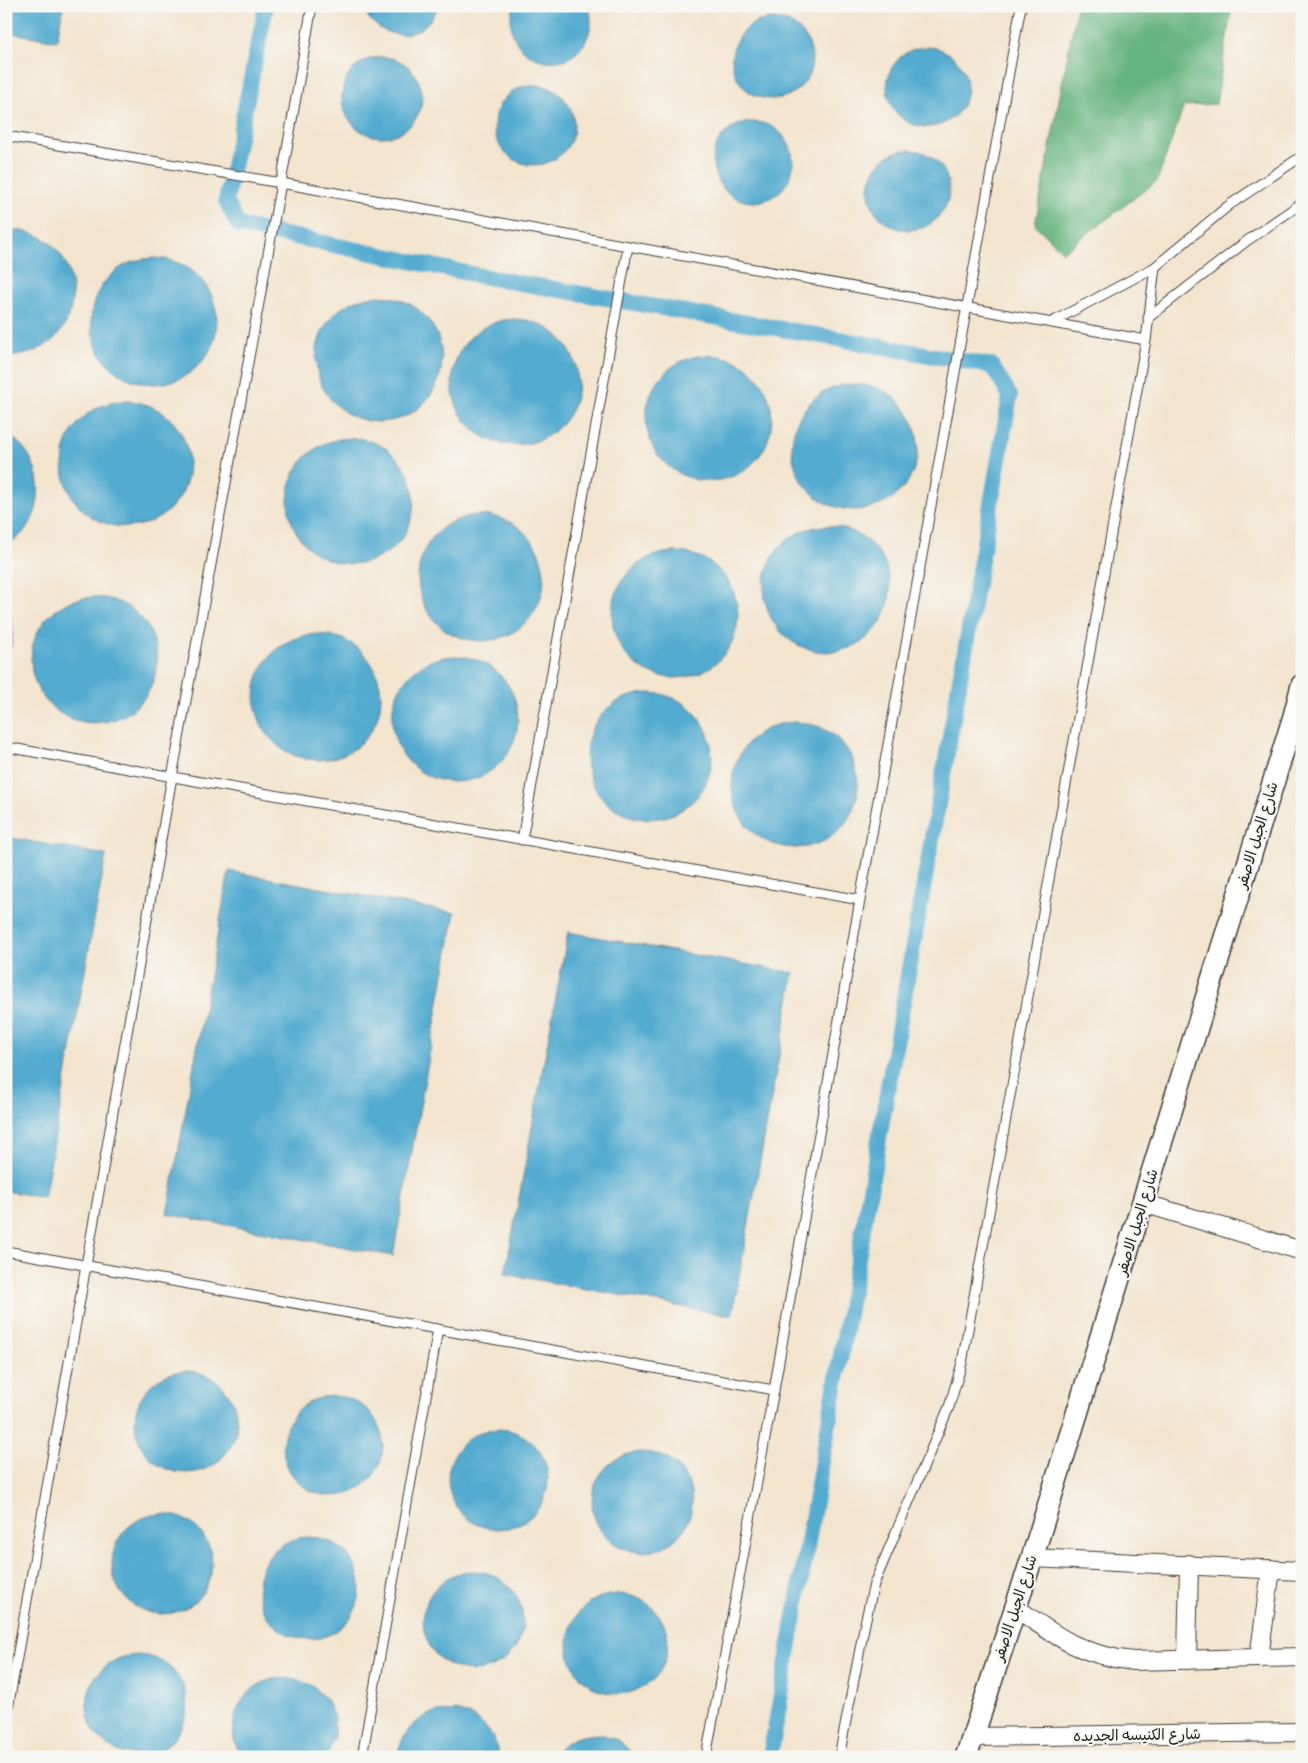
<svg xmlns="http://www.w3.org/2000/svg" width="1308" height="1763" viewBox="0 0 1308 1763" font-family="Delius,'Playpen Sans Arabic',sans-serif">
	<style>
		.forest { fill: #65b37d; stroke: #40684c }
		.water { fill: #53abd0; stroke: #386476 }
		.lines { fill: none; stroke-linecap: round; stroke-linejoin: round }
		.canal { stroke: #53abd0; stroke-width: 16 }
		.service-casing { stroke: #3c3a37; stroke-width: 11 }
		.minor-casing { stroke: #3c3a37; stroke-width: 20 }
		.tertiary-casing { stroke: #3c3a37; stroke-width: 24 }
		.service { stroke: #fff; stroke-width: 9 }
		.minor { stroke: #fff; stroke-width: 18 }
		.tertiary { stroke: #fff; stroke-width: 21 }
		.labels { text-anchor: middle; stroke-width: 4.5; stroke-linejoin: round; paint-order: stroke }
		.street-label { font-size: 15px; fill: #1c1c1c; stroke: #f6f6f2 }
	</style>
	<rect width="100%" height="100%" fill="#f6f6f2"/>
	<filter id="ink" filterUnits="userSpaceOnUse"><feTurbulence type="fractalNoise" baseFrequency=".02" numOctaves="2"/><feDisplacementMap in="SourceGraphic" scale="10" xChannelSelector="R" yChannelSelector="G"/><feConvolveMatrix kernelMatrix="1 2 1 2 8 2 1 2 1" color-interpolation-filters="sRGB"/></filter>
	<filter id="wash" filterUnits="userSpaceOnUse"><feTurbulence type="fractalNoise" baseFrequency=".0096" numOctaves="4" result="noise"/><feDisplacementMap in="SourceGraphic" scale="20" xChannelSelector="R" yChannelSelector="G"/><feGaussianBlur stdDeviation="1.12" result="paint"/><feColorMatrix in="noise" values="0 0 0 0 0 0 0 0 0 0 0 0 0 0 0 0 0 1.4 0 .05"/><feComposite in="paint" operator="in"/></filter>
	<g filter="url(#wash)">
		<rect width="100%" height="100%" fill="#f3e4ce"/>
		<polygon class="forest" points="1077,6 1232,6 1216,104 1184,106 1157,181 1063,252 1035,225"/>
		<g class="water">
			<polygon points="6,6 63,6 57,41 6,32"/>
			<path d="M362,6H438C423,45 378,43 362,6Z"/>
			<path d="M514,6H588C592,16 592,26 588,36C569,85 495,57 514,6Z"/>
			<circle cx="772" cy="59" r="40"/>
			<circle cx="927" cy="87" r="40"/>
			<circle cx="382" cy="97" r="40"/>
			<circle cx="534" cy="125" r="40"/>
			<circle cx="753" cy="162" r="40"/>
			<circle cx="909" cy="190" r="40"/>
			<path d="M6,229C19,230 31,232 43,238C81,261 83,325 43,347C31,354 19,356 6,357Z"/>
			<circle cx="154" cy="321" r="63"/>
			<circle cx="379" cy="359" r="63"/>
			<circle cx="515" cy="382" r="63"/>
			<circle cx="709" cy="418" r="63"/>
			<circle cx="855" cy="447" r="63"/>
			<circle cx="126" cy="464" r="63"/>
			<path d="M6,434C11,436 15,440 19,443C48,470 45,528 6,545Z"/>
			<circle cx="351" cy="501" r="63"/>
			<circle cx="481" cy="578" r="63"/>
			<circle cx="827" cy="589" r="63"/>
			<circle cx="675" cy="615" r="63"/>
			<circle cx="94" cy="660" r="63"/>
			<path d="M6,603C15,619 15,642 6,659Z"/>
			<circle cx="318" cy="697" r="63"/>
			<circle cx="455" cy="719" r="63"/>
			<circle cx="649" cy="756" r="63"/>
			<circle cx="795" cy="785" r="63"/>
			<polygon points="6,837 106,855 44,1198 6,1191"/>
			<polygon points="229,871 455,913 393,1256 167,1214"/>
			<polygon points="568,932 794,973 732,1316 505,1274"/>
			<circle cx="186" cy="1422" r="51"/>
			<circle cx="333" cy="1446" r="50"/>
			<circle cx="498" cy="1479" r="50"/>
			<circle cx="642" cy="1502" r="50"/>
			<circle cx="162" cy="1564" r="50"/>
			<circle cx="309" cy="1588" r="51"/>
			<circle cx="473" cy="1621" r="50"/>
			<circle cx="618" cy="1644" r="50"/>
			<circle cx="137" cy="1705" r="50"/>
			<path d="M292,1678L311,1685L326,1699L334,1717V1738L327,1756L241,1757C239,1751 235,1745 234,1739C230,1713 246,1685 273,1679C279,1678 286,1679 292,1678Z"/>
			<path d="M457,1711C463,1714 471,1715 476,1719C488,1727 498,1742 498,1757H398C398,1736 418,1716 437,1712C443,1711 450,1712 457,1711Z"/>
			<path d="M601,1734L620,1741L635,1757H550C567,1739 576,1735 601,1734Z"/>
		</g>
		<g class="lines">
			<polyline class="canal" points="266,6 226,201 238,225 481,276 992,366 1010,396 770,1757"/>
		</g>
	</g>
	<g filter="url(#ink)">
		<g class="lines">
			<defs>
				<g id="service">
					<polyline points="6,136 281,183 1146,340"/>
					<polyline points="1148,318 1248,240 1302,203"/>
					<polyline points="1052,322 1155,267 1228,206 1302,156"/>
					<polyline points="6,747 860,900"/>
					<polyline points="522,840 628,246"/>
					<polyline points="6,1251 774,1390"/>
					<polyline points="6,1720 172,777 281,183 312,6"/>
					<polyline points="362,1757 438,1329"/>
					<polyline points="706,1757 774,1390 860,900 1021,6"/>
					<polyline points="839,1757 865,1623 874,1584 949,1407 962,1363 1146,340 1155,267"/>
				</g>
				<g id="minor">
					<polyline points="1143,1203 1302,1251"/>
					<polyline points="1032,1558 1302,1571"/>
					<path d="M1016,1608C1057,1637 1081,1655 1133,1661L1302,1657"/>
					<polyline points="1259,1658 1271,1569"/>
					<polyline points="1187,1660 1189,1564"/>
					<polyline points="973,1737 1302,1732"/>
				</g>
				<polyline id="tertiary" points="966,1757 1032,1558 1294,716 1302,685"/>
			</defs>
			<use href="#service" class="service-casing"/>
			<use href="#minor" class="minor-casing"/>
			<use href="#tertiary" class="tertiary-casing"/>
			<use href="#service" class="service"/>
			<use href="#minor" class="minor"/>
			<use href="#tertiary" class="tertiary"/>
		</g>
	</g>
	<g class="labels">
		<g class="street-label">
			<text transform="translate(1257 835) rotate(-73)" y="5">شارع الجبل الاصفر</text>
			<text transform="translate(1137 1222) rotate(-73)" y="5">شارع الجبل الاصفر</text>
			<text transform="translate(1015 1608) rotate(-72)" y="5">شارع الجبل الاصفر</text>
			<text transform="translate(1137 1735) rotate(-1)" y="5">شارع الكنيسه الجديده</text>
		</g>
	</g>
	<rect width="1308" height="1763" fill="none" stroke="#f6f6f2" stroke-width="25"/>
</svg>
